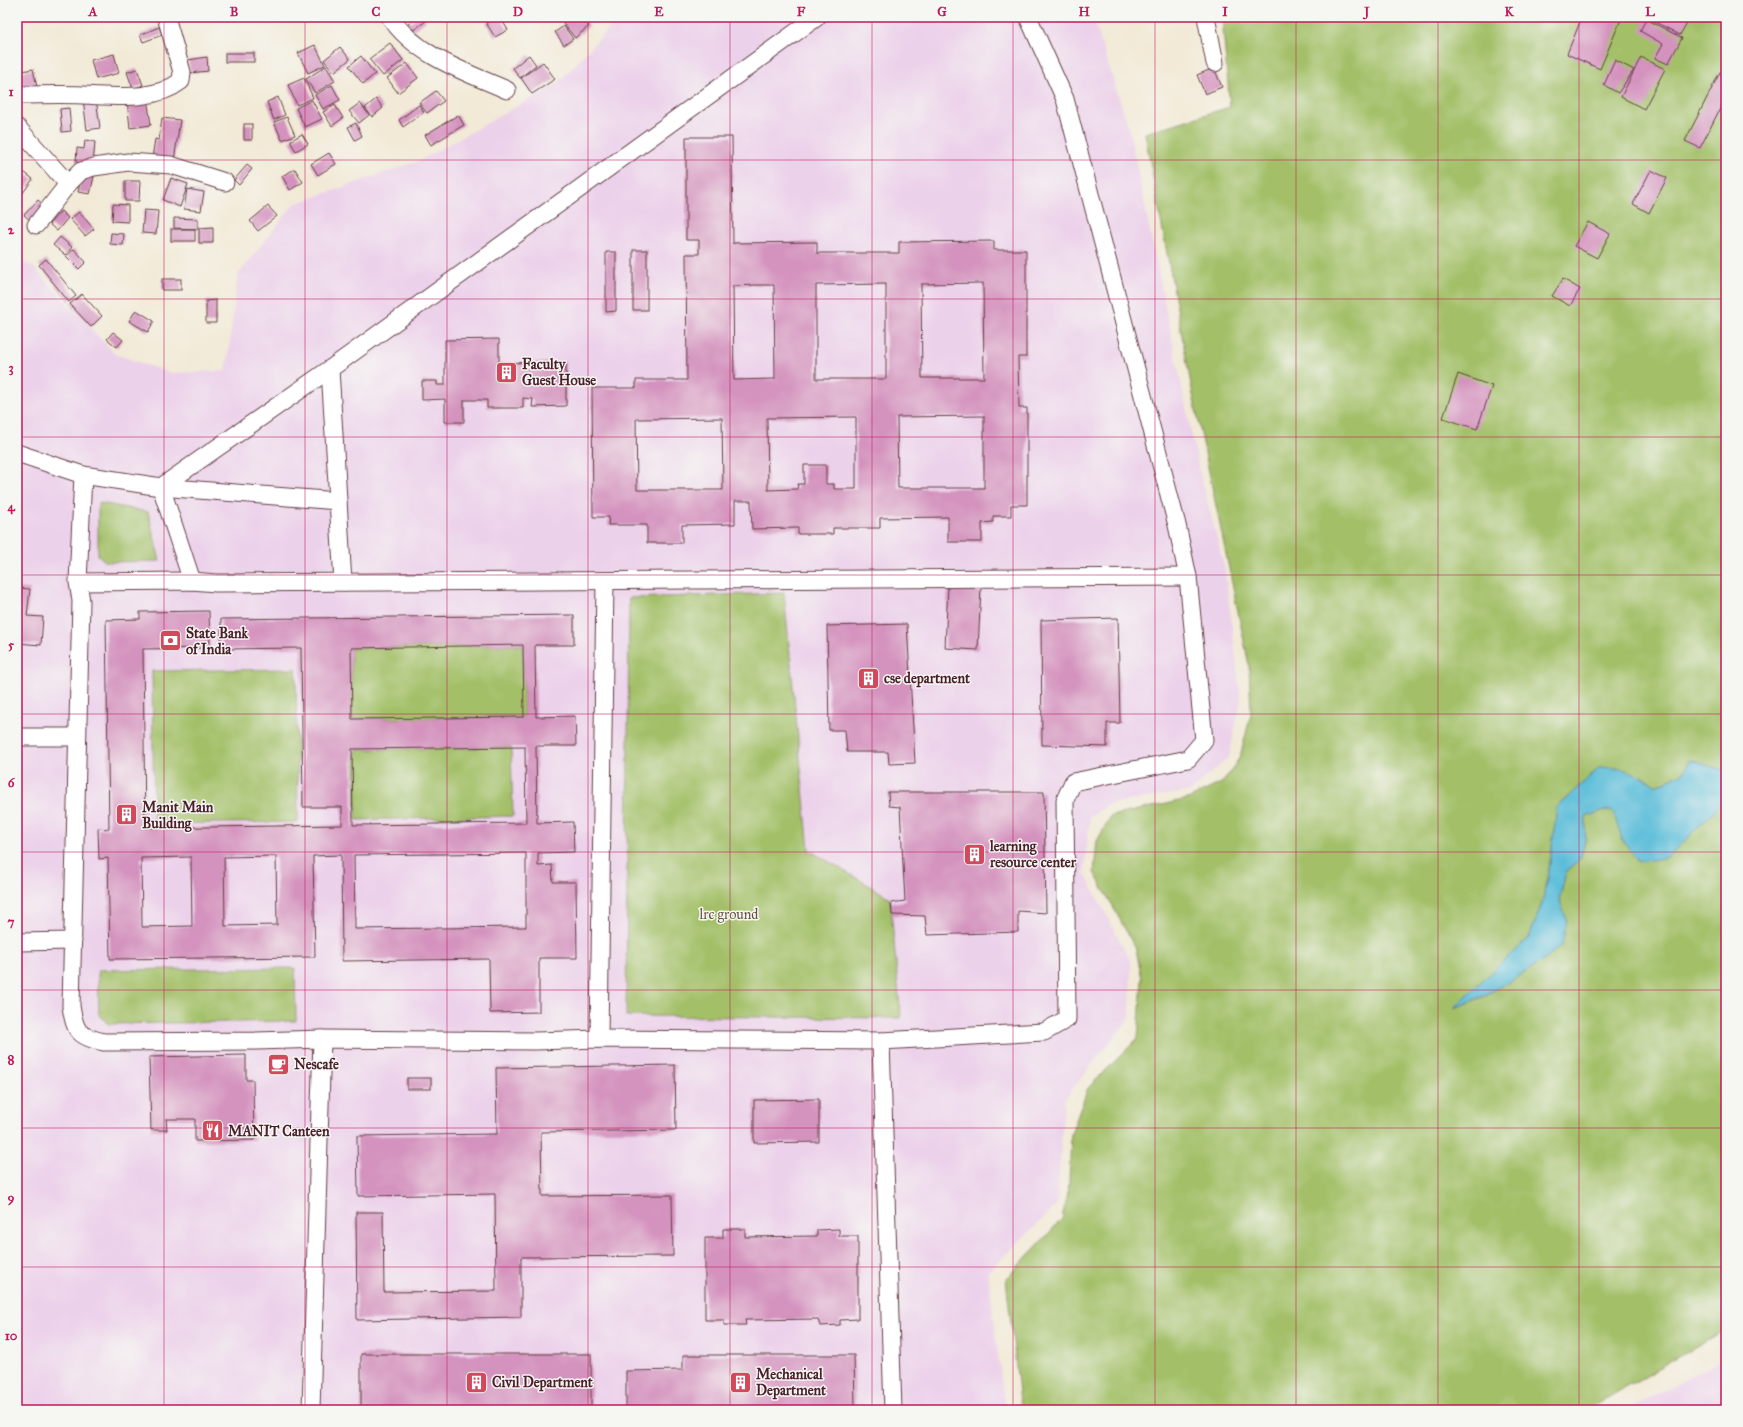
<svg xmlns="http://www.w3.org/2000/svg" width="1743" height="1427" viewBox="0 0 1743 1427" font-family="'IM FELL Great Primer',serif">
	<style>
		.built { fill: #ecd1ea }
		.green { fill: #a3c068; stroke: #76704a }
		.water { fill: #5bbdd9; stroke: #526e82 }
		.building { fill: #d493be; fill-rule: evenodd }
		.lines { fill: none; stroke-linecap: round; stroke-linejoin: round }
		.minor-casing { stroke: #633d45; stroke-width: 19 }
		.minor { stroke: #fff; stroke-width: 17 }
		.grid { fill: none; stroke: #c2185b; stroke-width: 1; stroke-opacity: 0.55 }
		.labels { text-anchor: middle; stroke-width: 3; stroke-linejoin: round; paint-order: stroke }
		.poi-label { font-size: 14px; font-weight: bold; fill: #4a1f2b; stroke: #f6f6f2; text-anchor: start }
		.park-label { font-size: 14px; fill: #654f3d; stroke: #f6f6f2 }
		.neatline { fill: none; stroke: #c2185b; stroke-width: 1.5 }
		.grid-label { font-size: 13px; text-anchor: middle; font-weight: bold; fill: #c2185b }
	</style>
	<rect width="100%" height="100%" fill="#f6f6f2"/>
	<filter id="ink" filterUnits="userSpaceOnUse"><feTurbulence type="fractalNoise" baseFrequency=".025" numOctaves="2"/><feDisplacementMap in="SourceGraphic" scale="8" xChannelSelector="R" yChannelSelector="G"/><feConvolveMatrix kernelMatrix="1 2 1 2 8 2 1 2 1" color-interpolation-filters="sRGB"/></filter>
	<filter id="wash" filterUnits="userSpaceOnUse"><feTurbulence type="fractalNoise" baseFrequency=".012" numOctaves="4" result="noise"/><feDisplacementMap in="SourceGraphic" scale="16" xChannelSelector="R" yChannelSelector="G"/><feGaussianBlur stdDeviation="0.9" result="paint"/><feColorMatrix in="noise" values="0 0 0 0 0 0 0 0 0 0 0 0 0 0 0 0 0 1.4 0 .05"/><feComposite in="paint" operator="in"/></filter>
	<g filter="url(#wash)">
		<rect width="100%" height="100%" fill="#f2ead7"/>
		<g class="built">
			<polygon points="620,17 1093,17 1129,129 1199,470 1225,570 1241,700 1229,757 1191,791 1109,804 1090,817 1084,872 1131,962 1130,1018 1087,1070 1064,1100 1057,1205 988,1272 1005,1410 17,1410 17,261 31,265 115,354 170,373 226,371 238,275 294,204 419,161 557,84"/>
			<polygon points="1726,1358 1726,1410 1627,1410"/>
		</g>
		<g class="green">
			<polygon points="1222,17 1726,17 1726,771 1690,760 1684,772 1668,781 1654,785 1644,777 1600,767 1557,807 1548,878 1541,906 1529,938 1490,973 1455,1008 1481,998 1536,966 1567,920 1559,900 1566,872 1580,859 1585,841 1586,817 1604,810 1614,812 1623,841 1669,857 1726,799 1726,1330 1586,1410 1021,1410 1006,1279 1062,1219 1069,1183 1071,1134 1088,1088 1138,1038 1142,979 1136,949 1094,872 1097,841 1111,816 1188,799 1223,782 1240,757 1251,714 1249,665 1192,390 1145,133 1230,107"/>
			<polygon points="100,503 148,512 160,561 106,562 98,555 98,507"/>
			<polygon points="784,593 809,850 890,898 901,1018 626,1016 629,598"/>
			<polygon points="523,645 524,717 352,719 351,648"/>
			<polygon points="296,669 298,822 154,824 152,671"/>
			<polygon points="511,747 513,816 356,820 355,750"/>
			<polygon points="295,968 296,1021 108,1024 99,1014 98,970"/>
		</g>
		<path class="water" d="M1690,760L1726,771V799L1669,857L1638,862L1623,841L1613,812L1604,810L1586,817L1585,841L1580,859L1566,872L1559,900L1567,920L1562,946C1528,972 1495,993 1454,1008L1490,973L1529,938L1541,906L1548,878L1557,807L1600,767C1624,768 1635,771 1655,785L1668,781L1684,772Z"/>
		<g id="blocks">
			<g class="building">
				<polygon points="418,17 423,17 426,21 409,33 404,27"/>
				<polygon points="496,17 500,17 508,30 495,37 486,23"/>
				<polygon points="570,17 583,17 589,26 575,38 563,23"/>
				<polygon points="1582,17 1622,17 1600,69 1567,54"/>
				<polygon points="1646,17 1690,17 1680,35"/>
				<polygon points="1646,19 1682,38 1668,64 1655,58 1663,44 1640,31"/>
				<polygon points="564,26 573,39 564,45 555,32"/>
				<polygon points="159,27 162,35 143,42 140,35"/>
				<polygon points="390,43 403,60 383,76 369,59"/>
				<polygon points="315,45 325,65 308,73 298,53"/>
				<polygon points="340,47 350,59 334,72 324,60"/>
				<rect x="225" y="53" width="29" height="9"/>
				<polygon points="114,54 119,73 96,79 91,60"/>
				<polygon points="529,55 536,65 520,78 513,68"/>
				<polygon points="361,56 375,74 363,84 349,66"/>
				<polygon points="207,57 208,71 190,73 188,60"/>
				<polygon points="1641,57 1665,69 1644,109 1621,97"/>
				<polygon points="1615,60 1634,70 1618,93 1604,85"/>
				<polygon points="543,62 555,79 532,94 521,78"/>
				<polygon points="407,63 418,78 398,93 387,78"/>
				<polygon points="326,66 335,81 315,93 306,79"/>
				<polygon points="1214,68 1222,87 1205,94 1197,75"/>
				<polygon points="33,69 37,87 17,89 17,72"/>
				<polygon points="137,69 143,85 133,89 127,72"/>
				<polygon points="1720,72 1726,75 1726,97 1700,148 1685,141"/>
				<polygon points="304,78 313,98 297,105 288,85"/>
				<polygon points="332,85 340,100 323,109 315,95"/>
				<polygon points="436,91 444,101 427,113 419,103"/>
				<polygon points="278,97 285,115 274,120 267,102"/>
				<polygon points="96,98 100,128 87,130 83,99"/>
				<polygon points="147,98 151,125 130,128 127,100"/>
				<polygon points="376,99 383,108 372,117 365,108"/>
				<polygon points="312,100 322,119 305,127 296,108"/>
				<polygon points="360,103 369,115 359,123 349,111"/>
				<polygon points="335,105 343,118 332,126 323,112"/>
				<polygon points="419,105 424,112 403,127 399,120"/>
				<polygon points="69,108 71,131 62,132 60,109"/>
				<polygon points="458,115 464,125 431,145 425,135"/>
				<polygon points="287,117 295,135 282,140 274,122"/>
				<polygon points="162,118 180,120 174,161 152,158 155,139 159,140"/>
				<polygon points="356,123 362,136 355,140 348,127"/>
				<rect x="244" y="124" width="8" height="16"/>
				<polygon points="302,134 308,144 296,151 290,141"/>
				<path d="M686,137H732L733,244L734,243L817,242V253H899V242L994,241V250H1026V357H1018L1019,408H1027V505H1011V516H993V522L982,523V542H948V517L880,518V528H833V534H798V528L752,529L751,501H735V524L682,525V543H647V525H608L609,517H593L592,388H636V380H687L686,254H699V240H686ZM983,283L984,378H922L921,284ZM886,284V379H816V285ZM755,285H774L775,379L734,380L733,286ZM984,416V488H898L897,417ZM856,417V489H834V484H826V465H804V484H798L797,489L768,490L767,418ZM722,418L723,490H637L636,419Z"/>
				<polygon points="85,140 95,142 93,164 76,162 77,148 84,149"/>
				<polygon points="329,153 336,164 318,175 311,164"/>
				<polygon points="247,165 252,169 239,185 234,180"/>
				<polygon points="17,167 33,179 17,201"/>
				<polygon points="295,169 303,182 290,190 282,176"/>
				<polygon points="1651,170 1667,178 1649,213 1633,204"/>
				<polygon points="82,174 94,176 90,194 78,192"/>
				<polygon points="171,178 188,184 180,207 163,200"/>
				<polygon points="125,181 140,181 139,201 125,201"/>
				<polygon points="187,189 204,192 201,211 184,209"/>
				<polygon points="38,200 46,207 32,222 24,215"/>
				<polygon points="113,204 128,205 128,222 112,221"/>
				<polygon points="268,206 277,216 258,231 250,221"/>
				<polygon points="144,210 158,211 156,234 142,233"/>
				<polygon points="61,211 68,218 57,231 49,224"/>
				<polygon points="79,212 94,229 85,236 70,219"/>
				<polygon points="174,218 198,219 198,229 174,228"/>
				<polygon points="1588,222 1610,234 1597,258 1574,246"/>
				<polygon points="213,227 213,243 199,243 199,228"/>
				<rect x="171" y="229" width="24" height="12"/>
				<polygon points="111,233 124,234 123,245 110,244"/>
				<polygon points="60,237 72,247 65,255 53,245"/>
				<polygon points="74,249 86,262 79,269 66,256"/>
				<rect x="633" y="250" width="14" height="60"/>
				<polygon points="606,252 616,252 616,311 606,312"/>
				<polygon points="46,259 76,296 69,302 39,265"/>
				<rect x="162" y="279" width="19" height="11"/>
				<polygon points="1563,279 1580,289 1570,306 1552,296"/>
				<polygon points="82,294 102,316 91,327 70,304"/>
				<polygon points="216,300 216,323 206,323 206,301"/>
				<polygon points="136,310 154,321 148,332 129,321"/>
				<polygon points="113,332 123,340 117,347 107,339"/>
				<polygon points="499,339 499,363 566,362 566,406 532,407 533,399 523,398 523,408 487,408 487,400 464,400 464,422 445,422 445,399 422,400 422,381 437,381 437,385 445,385 445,340"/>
				<polygon points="1458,374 1492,386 1477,429 1443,418"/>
				<polygon points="948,586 981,587 978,650 945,648"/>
				<polygon points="17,588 30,589 27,616 43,617 41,645 17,643"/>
				<path d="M209,611L210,648L143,649L145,828L342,825V807H303L301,648L221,649V619L574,615V645H535L536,717L575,716L576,746H536L537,823L573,822L574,852L538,853V866L552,865L553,882H576L577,958H539V1012L490,1013L489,959L342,961L341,855L313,856L315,957L110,959L108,858L99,859L98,828L109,829L106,620L140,619V612ZM523,645L524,717L352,719L351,648ZM525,747L526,823L353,825L352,749ZM526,853V927L355,929L354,855ZM276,856L277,925L225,926L224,857ZM191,857L192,926L142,927L141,858Z"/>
				<polygon points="1118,618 1120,723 1107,723 1107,747 1042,745 1041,620"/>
				<polygon points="907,624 915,763 889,764 888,752 847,752 845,730 829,730 827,626"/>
				<polygon points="888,792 1044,792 1046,913 1018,911 1018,932 927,935 925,916 892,915 891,903 905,901 900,807 889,806"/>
				<polygon points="246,1055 246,1080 253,1080 254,1140 195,1141 195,1119 166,1119 167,1130 151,1130 149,1057"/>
				<polygon points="675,1065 676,1130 541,1132 542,1196 672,1195 673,1256 521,1257 521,1317 357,1320 356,1212 383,1212 384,1292 496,1291 495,1194 358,1196 357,1136 497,1134 496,1068"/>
				<rect x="407" y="1078" width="24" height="11"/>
				<polygon points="819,1099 819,1142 754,1143 754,1100"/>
				<polygon points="723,1229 745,1229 745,1237 817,1236 817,1230 839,1229 839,1236 858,1236 858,1319 840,1320 840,1325 820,1326 818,1319 745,1320 746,1325 724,1325 724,1320 705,1320 705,1238 723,1238"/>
				<rect x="361" y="1354" width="230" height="56"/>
				<polygon points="683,1355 854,1355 855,1410 626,1410 626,1371 683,1370"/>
			</g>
		</g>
	</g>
	<g filter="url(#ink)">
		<use href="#blocks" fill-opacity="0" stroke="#633d45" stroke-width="1"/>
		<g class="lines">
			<defs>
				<g id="minor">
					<path d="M390,17C416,56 466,72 507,90"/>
					<polyline points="1206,17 1215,63"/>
					<path d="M17,95C39,95 60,94 82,95C114,96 154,102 181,81L182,72L166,17"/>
					<polyline points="17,127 68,184"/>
					<polyline points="36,225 68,184 81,171 94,167 128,162 171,165 225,182"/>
					<polyline points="330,369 343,582"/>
					<polyline points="17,453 83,475 161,487 338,501"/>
					<path d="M83,475L78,582L81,601L71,1006C75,1032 78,1036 104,1042L256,1041L322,1039L536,1041L599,1039L881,1041L1044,1032L1067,1019L1065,800L1073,782L1188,759L1204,740L1188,577L1177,525L1065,99L1028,17"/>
					<polyline points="192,581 161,487 330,369 817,17"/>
					<polyline points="78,582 192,581 216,583 1188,577"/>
					<polyline points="17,737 77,737"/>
					<polyline points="17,942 73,941"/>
					<polyline points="599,1039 605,581"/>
					<polyline points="881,1041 893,1410"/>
					<polyline points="311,1410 322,1039"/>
				</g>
			</defs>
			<use href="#minor" class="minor-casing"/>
			<use href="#minor" class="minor"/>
		</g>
	</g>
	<path class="grid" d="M164,17V1410M305,17V1410M447,17V1410M588,17V1410M730,17V1410M872,17V1410M1013,17V1410M1155,17V1410M1296,17V1410M1438,17V1410M1579,17V1410M17,160H1726M17,299H1726M17,437H1726M17,575H1726M17,714H1726M17,852H1726M17,990H1726M17,1128H1726M17,1267H1726"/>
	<defs>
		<symbol id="building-square" viewBox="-11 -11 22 22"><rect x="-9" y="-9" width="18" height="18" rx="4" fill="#d1495b" stroke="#f6f6f2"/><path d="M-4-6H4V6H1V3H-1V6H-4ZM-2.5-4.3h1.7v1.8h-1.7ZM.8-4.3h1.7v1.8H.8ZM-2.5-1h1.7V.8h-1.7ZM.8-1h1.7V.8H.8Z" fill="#fff"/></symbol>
		<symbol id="bank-square" viewBox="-11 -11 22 22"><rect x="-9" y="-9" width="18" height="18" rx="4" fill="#d1495b" stroke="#f6f6f2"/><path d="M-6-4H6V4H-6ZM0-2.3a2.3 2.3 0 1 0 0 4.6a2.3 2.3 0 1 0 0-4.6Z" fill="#fff"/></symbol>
		<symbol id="cafe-square" viewBox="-11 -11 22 22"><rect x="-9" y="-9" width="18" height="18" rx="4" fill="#d1495b" stroke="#f6f6f2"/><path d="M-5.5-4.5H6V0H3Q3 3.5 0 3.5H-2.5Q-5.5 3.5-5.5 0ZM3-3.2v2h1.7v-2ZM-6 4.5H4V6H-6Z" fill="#fff"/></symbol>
		<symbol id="restaurant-square" viewBox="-11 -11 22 22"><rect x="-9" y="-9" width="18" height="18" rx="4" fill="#d1495b" stroke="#f6f6f2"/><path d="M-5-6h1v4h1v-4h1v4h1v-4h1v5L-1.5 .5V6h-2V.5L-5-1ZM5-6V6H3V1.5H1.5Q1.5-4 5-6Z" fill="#fff"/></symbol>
	</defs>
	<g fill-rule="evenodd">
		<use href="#building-square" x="494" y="360" width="25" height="25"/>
		<use href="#bank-square" x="158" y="628" width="25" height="25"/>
		<use href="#building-square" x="856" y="666" width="25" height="25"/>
		<use href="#building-square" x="114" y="802" width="25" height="25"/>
		<use href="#building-square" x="962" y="842" width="25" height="25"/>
		<use href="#cafe-square" x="266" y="1052" width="25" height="25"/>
		<use href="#restaurant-square" x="200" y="1118" width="25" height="25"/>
		<use href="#building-square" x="464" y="1370" width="25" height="25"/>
		<use href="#building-square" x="728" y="1370" width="25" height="25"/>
	</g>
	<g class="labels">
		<g class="poi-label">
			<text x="522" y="369">Faculty<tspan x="522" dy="16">Guest House</tspan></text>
			<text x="186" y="638">State Bank<tspan x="186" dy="16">of India</tspan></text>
			<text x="884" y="683">cse department</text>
			<text x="142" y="812">Manit Main<tspan x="142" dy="16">Building</tspan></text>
			<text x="990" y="851">learning<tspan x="990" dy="16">resource center</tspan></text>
			<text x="294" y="1069">Nescafe</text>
			<text x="228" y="1136">MANIT Canteen</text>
			<text x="756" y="1379">Mechanical<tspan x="756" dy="16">Department</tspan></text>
			<text x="492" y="1387">Civil Department</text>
		</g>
		<g class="park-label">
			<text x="729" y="919">lrc ground</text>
		</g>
	</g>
	<rect width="1743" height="1427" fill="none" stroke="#f6f6f2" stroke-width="44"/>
	<rect x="22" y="22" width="1699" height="1383" class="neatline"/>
	<g class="grid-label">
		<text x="93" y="16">A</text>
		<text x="234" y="16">B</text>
		<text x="376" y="16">C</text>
		<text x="518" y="16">D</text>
		<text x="659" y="16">E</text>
		<text x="801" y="16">F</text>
		<text x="942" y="16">G</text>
		<text x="1084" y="16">H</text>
		<text x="1225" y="16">I</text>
		<text x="1367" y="16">J</text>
		<text x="1509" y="16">K</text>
		<text x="1650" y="16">L</text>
		<text x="11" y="96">1</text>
		<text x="11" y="234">2</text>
		<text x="11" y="372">3</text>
		<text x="11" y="511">4</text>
		<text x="11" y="649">5</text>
		<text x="11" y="787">6</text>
		<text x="11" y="926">7</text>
		<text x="11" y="1064">8</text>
		<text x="11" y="1202">9</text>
		<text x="11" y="1340">10</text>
	</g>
</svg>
